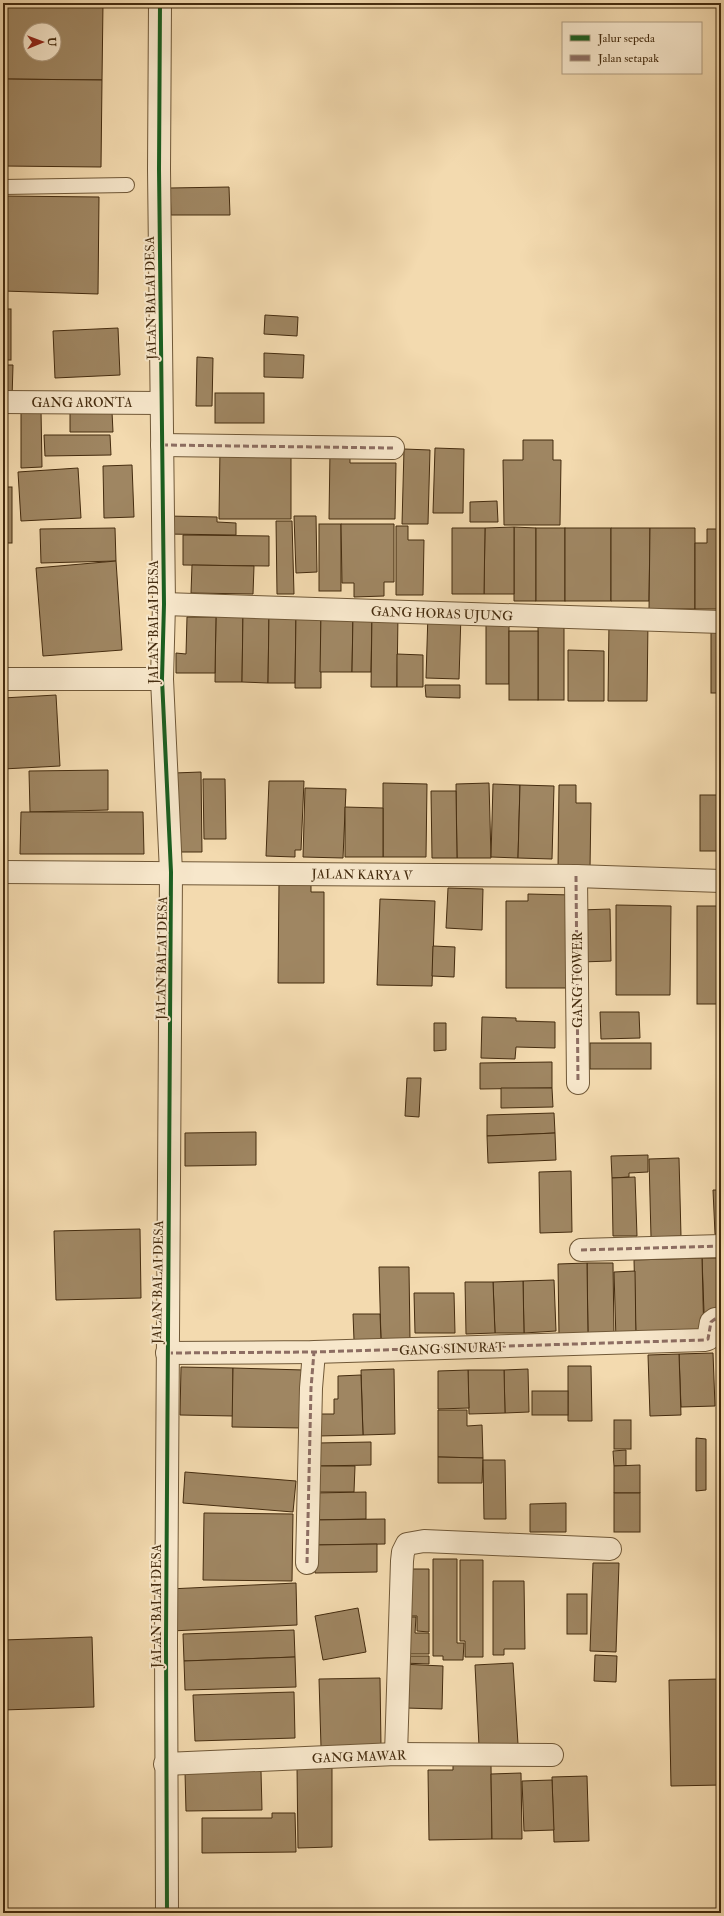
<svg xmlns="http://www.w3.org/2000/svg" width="724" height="1916" viewBox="0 0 724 1916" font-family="'IM FELL Double Pica',serif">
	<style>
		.building { fill: #9f8662; stroke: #452c0f; fill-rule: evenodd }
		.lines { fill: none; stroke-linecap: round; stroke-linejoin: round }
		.service-casing { stroke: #705837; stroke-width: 16 }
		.minor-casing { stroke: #705837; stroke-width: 24 }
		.service { stroke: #f7e7cb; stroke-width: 14 }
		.minor { stroke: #f7e7cb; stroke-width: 22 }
		.quiet { stroke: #8d6e63; stroke-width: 3; stroke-dasharray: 6 3; stroke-linecap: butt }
		.cycleway-casing { stroke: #f7e7cb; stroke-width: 6 }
		.cycleway { stroke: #1b5e20; stroke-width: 4 }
		.labels { text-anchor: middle; stroke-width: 4; stroke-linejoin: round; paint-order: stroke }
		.street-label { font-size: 13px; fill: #452c0f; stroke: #f7e7cb }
	</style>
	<rect width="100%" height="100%" fill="#f3daaf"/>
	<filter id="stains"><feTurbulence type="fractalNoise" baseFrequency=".005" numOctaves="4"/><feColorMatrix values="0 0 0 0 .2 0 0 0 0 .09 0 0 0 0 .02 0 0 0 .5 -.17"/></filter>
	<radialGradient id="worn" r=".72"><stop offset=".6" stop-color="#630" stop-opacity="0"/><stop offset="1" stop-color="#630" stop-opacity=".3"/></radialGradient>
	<g class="building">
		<path d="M3,3H103L102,80L3,79ZM30,30H54V54H30Z"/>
		<polygon points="3,79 102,80 101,167 3,166"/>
		<polygon points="229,187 230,215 171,215 170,188"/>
		<polygon points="3,196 99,197 98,294 3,291"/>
		<rect x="3" y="309" width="8" height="51"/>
		<polygon points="265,315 298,317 297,336 264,334"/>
		<polygon points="118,328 120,375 55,378 53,331"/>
		<polygon points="264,353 304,355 303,378 264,377"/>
		<polygon points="197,357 213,358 212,406 196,406"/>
		<polygon points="3,365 13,365 12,399 3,399"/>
		<rect x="215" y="393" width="49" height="30"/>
		<polygon points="41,410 42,467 21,468 21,411"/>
		<polygon points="70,412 112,412 113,432 70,432"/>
		<polygon points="44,435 110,435 111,455 45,456"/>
		<polygon points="523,440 553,440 553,460 561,460 560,525 504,525 503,460 523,460"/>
		<polygon points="435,448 464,449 463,513 433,513"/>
		<polygon points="220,449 291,450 291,519 219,519"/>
		<polygon points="404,449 430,450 428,524 402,524"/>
		<polygon points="330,452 350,452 350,463 396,463 395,519 329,519"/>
		<polygon points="132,465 134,517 104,518 103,466"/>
		<polygon points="78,468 81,518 21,521 18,472"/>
		<rect x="3" y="487" width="9" height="56"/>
		<polygon points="497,501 498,522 470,522 470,502"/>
		<polygon points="167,516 217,517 217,522 236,523 236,535 166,534"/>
		<polygon points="294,516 316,516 317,572 296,573"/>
		<polygon points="276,521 292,521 294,594 277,594"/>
		<rect x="319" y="524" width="22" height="67"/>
		<polygon points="341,524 394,524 394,582 384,582 384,596 354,597 354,583 342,583"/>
		<polygon points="396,526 408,526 408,540 424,540 423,595 396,595"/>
		<polygon points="514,527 536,528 536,601 514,601"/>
		<polygon points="514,527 514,594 484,594 485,528"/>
		<polygon points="115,528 116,561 41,563 40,529"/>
		<polygon points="452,528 485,528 484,594 452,594"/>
		<rect x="536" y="528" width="29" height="73"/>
		<rect x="565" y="528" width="46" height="73"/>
		<polygon points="611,528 650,528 649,601 611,601"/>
		<polygon points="650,528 695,528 695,609 649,609"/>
		<polygon points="707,529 721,529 721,609 695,609 695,543 707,543"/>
		<polygon points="183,535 269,536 269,566 183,565"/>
		<polygon points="116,561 122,650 43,656 36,568"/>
		<polygon points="192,565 254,566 253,594 191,593"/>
		<polygon points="216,612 243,612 242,682 215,682"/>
		<polygon points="243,612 269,613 268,683 242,682"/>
		<polygon points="269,613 296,613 295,683 268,683"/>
		<polygon points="296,613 321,613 321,688 295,688"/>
		<polygon points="321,613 353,614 352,672 320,672"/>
		<polygon points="428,613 461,614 459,679 426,678"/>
		<polygon points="353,614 372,614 371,672 352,672"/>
		<polygon points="372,614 398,614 397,687 371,687"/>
		<polygon points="187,617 216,617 215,673 176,673 176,653 186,654"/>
		<rect x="486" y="621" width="23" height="63"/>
		<polygon points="609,621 648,621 647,701 608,701"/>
		<rect x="538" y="622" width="26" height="78"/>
		<rect x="711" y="623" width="10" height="70"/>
		<rect x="509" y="631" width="29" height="69"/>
		<polygon points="568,650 604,651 604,701 568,701"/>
		<polygon points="397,654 423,655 423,687 397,687"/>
		<polygon points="425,685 460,685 460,698 426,697"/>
		<polygon points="56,695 60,766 3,769 3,698"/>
		<polygon points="108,770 108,810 30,812 29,771"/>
		<polygon points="3,771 7,772 4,846 3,846"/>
		<polygon points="201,772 202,852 175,852 174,773"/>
		<polygon points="203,779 225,779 226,839 204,839"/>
		<polygon points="269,781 304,781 301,850 295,850 295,857 266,856"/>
		<polygon points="383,783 427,784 426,857 383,857"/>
		<polygon points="489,783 491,858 457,858 456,784"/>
		<polygon points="493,784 520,785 518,858 491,857"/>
		<polygon points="520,785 554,786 552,859 518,858"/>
		<polygon points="559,785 576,785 576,803 591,803 590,869 558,868"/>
		<polygon points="305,788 346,789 343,858 303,857"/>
		<polygon points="431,791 456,791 457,858 432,858"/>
		<rect x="700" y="795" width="21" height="56"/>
		<polygon points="345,807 383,808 383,857 345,857"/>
		<polygon points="21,812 143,812 144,854 20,854"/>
		<polygon points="279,882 311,882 311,892 324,892 324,983 278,983"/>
		<polygon points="448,888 483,889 482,930 446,928"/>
		<polygon points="528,894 573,895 573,988 506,988 506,901 528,901"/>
		<polygon points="380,899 435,901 432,986 377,985"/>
		<polygon points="616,905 671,906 670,995 616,995"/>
		<rect x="697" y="906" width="24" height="98"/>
		<polygon points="610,909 611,961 581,962 580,910"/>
		<polygon points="433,946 455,947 454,977 432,976"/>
		<polygon points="600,1012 639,1012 640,1038 601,1039"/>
		<polygon points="482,1017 516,1018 516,1021 555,1022 555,1048 516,1047 515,1059 481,1058"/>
		<polygon points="434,1023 446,1023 446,1050 434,1051"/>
		<rect x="590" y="1043" width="61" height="26"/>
		<polygon points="552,1062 552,1088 480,1089 480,1063"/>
		<polygon points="407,1078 421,1078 419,1117 405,1116"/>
		<polygon points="501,1088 552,1088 553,1107 501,1108"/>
		<polygon points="554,1113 555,1133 487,1136 487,1115"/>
		<polygon points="256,1132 256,1165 185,1166 185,1133"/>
		<polygon points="555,1133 556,1160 488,1163 487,1136"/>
		<polygon points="648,1155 648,1172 629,1173 629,1177 612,1178 611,1156"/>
		<polygon points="679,1158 681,1236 651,1237 649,1159"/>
		<polygon points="571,1171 572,1232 540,1233 539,1172"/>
		<polygon points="635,1177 637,1236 613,1236 612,1178"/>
		<polygon points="713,1190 721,1190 721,1234 715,1234"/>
		<polygon points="140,1229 141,1298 56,1300 54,1231"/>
		<polygon points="702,1258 721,1258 721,1312 704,1313"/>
		<polygon points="702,1258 704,1338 636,1340 634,1260"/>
		<polygon points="587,1263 613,1263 614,1335 588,1335"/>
		<polygon points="587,1263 588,1335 559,1336 558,1264"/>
		<polygon points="379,1267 409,1267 410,1340 381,1340"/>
		<polygon points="635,1271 636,1340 616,1340 614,1272"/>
		<polygon points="554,1280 556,1331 524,1333 523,1281"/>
		<polygon points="523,1281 524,1333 495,1333 493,1282"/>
		<polygon points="465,1282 493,1282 495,1333 466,1334"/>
		<polygon points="414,1293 454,1293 455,1333 415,1333"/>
		<polygon points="353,1314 380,1314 381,1340 354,1340"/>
		<polygon points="716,1324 721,1324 721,1410 717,1410"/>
		<polygon points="713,1353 715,1406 681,1407 679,1354"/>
		<polygon points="679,1354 681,1415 650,1416 648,1355"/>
		<polygon points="568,1366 591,1366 592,1421 568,1421"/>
		<polygon points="181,1367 233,1368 233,1416 180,1415"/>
		<polygon points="233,1368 304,1370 303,1428 232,1427"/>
		<polygon points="394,1369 395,1434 363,1435 361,1370"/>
		<polygon points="528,1369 529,1412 505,1413 504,1370"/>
		<polygon points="468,1370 504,1370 505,1413 469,1414"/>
		<polygon points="468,1370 469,1408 438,1409 438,1371"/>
		<polygon points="361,1375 363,1435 318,1436 318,1414 334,1414 334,1399 338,1399 338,1376"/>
		<rect x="532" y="1391" width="36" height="24"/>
		<polygon points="438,1410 467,1410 467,1426 482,1425 483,1458 438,1457"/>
		<rect x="614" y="1420" width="17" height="29"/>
		<polygon points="696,1438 706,1439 706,1490 696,1491"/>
		<polygon points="371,1442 371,1465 318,1466 318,1443"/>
		<polygon points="626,1450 626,1466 614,1466 613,1451"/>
		<polygon points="438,1457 483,1458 482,1483 438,1483"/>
		<polygon points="483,1460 505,1460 506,1519 484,1519"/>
		<polygon points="640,1465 640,1493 614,1493 614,1466"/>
		<polygon points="318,1466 355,1466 354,1492 318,1492"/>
		<polygon points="185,1472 296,1481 293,1512 183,1503"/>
		<polygon points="366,1492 366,1519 314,1520 314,1493"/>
		<rect x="614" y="1493" width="26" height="39"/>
		<polygon points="566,1503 566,1532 530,1532 530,1504"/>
		<polygon points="204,1513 293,1514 292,1581 203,1580"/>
		<polygon points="385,1519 385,1544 315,1545 314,1520"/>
		<polygon points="377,1544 377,1572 315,1573 315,1545"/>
		<polygon points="433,1559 457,1559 457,1643 464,1643 463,1660 443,1660 443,1656 433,1656"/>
		<polygon points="460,1560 483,1560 483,1657 465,1657 465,1641 460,1641"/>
		<polygon points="593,1563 619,1563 616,1652 590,1651"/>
		<polygon points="402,1569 429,1569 429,1632 417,1631 417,1616 402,1616"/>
		<polygon points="493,1581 524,1581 525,1649 504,1649 504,1655 493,1655"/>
		<polygon points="296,1583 297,1625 171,1631 169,1589"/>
		<rect x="567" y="1594" width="20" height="40"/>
		<polygon points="358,1608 366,1652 323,1660 315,1616"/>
		<polygon points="402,1617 416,1617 415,1633 429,1633 429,1654 401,1654"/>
		<polygon points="294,1630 295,1657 184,1661 183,1634"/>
		<polygon points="92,1637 94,1707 3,1710 3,1640"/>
		<polygon points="595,1655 617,1656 616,1682 594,1681"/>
		<polygon points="401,1656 429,1656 429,1664 402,1663"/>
		<polygon points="295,1657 296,1687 185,1690 184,1661"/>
		<polygon points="513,1663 518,1744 479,1746 475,1665"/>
		<polygon points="400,1664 443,1666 442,1709 405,1708"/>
		<polygon points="380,1678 381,1746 321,1747 319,1679"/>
		<polygon points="721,1679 721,1785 671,1786 669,1680"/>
		<polygon points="294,1692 295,1738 195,1741 193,1695"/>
		<polygon points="453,1765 491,1765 492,1839 429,1840 428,1770 453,1770"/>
		<polygon points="297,1767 332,1767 332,1847 298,1848"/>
		<polygon points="261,1771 262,1810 186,1811 185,1772"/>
		<polygon points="521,1773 522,1839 492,1839 491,1774"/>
		<polygon points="587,1776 589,1841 554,1842 552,1777"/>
		<polygon points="552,1780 554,1830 524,1831 522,1781"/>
		<polygon points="272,1813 295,1813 296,1852 202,1853 202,1818 272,1818"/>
	</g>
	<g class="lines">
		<defs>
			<polyline id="service" points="3,187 127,185"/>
			<g id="minor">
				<polyline points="160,3 159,169 164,604 162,679 171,872 166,1642 167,1913"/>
				<polyline points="3,402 161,403"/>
				<polyline points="162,445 393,448"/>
				<polyline points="164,604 721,622"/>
				<polyline points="3,679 162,679"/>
				<polyline points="3,872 576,876 721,881"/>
				<polyline points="576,876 578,1083"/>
				<polyline points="581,1250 721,1246"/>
				<polyline points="167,1353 314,1352 704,1340 708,1339 711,1322 715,1319 721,1318"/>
				<polyline points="307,1563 311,1388 314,1352"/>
				<polyline points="396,1754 402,1561 403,1552 407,1544 424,1541 610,1549"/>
				<polyline points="165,1764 396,1754 552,1755"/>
			</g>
		</defs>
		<use href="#service" class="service-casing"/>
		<use href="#minor" class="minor-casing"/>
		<use href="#service" class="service"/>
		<use href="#minor" class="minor"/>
		<g class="quiet">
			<polyline points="162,445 393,448"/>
			<polyline points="576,876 578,1083"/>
			<polyline points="581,1250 721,1246"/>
			<polyline points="167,1353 314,1352 704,1340 708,1339 711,1322 715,1319 721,1318"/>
			<polyline points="307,1563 311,1388 314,1352"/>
		</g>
		<defs>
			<polyline id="cycleway" points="160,3 159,169 164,604 162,679 171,872 166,1642 167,1913"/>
		</defs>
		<use href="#cycleway" class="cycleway-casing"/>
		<use href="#cycleway" class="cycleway"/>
	</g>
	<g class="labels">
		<g class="street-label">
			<text transform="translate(150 298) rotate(-91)" y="5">JALAN BALAI DESA</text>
			<text x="82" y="407">GANG ARONTA</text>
			<text transform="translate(442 613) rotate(2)" y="5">GANG HORAS UJUNG</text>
			<text transform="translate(153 622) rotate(-90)" y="5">JALAN BALAI DESA</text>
			<text transform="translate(362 874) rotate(1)" y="5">JALAN KARYA V</text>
			<text transform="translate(161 958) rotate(-89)" y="5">JALAN BALAI DESA</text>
			<text transform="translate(577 980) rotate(-90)" y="5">GANG TOWER</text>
			<text transform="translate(157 1282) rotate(-89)" y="5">JALAN BALAI DESA</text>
			<text transform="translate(452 1348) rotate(-2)" y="5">GANG SINURAT</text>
			<text transform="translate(156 1606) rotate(-90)" y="5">JALAN BALAI DESA</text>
			<text transform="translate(359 1756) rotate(-2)" y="5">GANG MAWAR</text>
		</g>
	</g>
	<rect width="724" height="1916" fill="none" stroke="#f3daaf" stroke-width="16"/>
	<rect x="4" y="4" width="716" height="1908" fill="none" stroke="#452c0f" stroke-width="2"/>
	<rect x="8" y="8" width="708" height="1900" fill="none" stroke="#452c0f"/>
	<rect x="562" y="22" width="140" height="52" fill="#f7e7cb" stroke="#b09c80"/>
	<rect x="570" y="35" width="20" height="6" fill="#1b5e20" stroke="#b09c80"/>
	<text x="598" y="42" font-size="12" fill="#452c0f">Jalur sepeda</text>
	<rect x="570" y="55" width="20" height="6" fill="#8d6e63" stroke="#b09c80"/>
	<text x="598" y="62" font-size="12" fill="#452c0f">Jalan setapak</text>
	<g transform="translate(42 42) rotate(89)"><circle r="19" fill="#f7e7cb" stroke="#b09c80"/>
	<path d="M0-3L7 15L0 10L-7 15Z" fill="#8f2418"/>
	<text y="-6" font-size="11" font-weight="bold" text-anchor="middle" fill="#452c0f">U</text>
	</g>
	<rect width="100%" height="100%" filter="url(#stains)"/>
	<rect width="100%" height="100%" fill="url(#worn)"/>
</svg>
